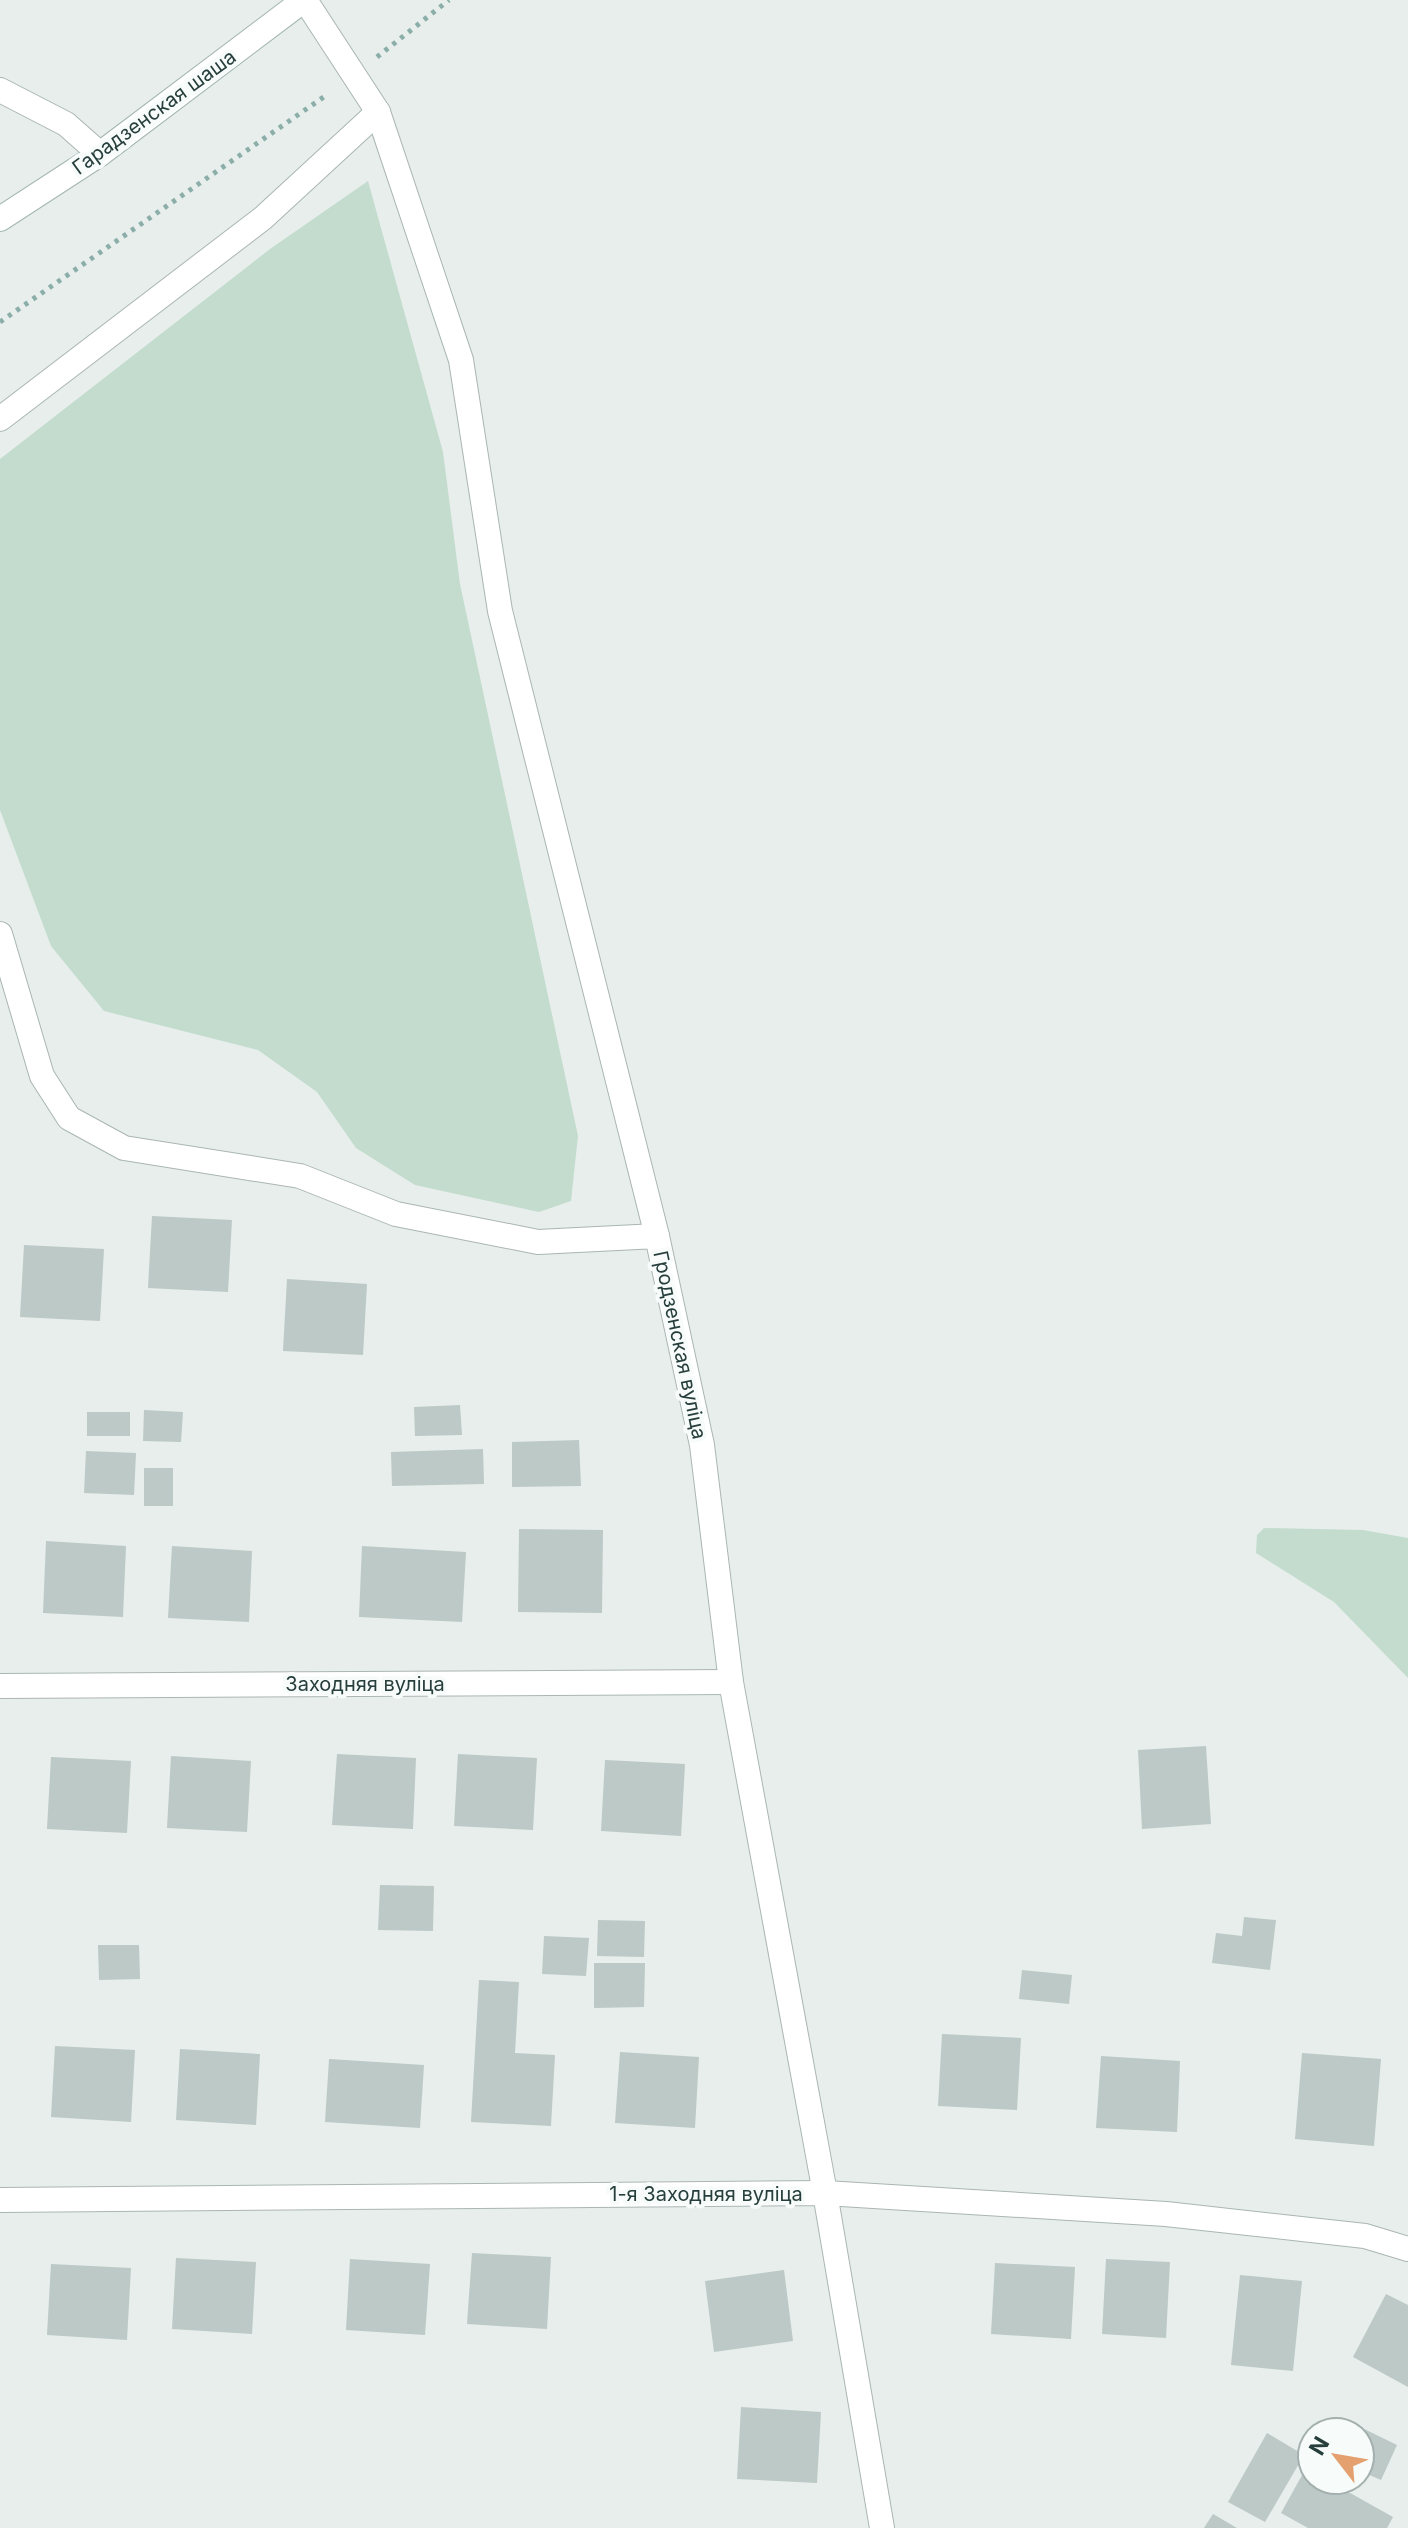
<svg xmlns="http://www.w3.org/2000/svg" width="1408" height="2528" viewBox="0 0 1408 2528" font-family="Inter,sans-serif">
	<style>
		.green { fill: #c3dcce }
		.building { fill: #bcc9c6 }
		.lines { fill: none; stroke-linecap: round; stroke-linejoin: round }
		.street-casing { stroke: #aab6b4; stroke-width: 26 }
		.secondary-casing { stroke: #a3b6b2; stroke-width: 26 }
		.path { stroke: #8baea9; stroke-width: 5; stroke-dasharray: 4 6; stroke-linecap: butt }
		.street { stroke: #fff; stroke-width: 24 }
		.secondary { stroke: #fff; stroke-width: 24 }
		.labels { text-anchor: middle; stroke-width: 8; stroke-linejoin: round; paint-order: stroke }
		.street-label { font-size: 20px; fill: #273f3c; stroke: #f7fbfa }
	</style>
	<rect width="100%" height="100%" fill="#e7eeec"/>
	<g class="green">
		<polygon points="368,181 443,452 460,584 578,1136 571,1201 539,1212 415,1185 356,1148 317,1092 258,1050 104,1011 51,946 0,810 0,459 270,249"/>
		<polygon points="1264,1528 1363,1530 1408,1538 1408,1678 1334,1602 1256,1553 1257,1535"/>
	</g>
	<g class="building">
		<polygon points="152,1216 232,1220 228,1292 148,1288"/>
		<polygon points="24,1245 104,1249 100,1321 20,1317"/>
		<polygon points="287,1279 367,1284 363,1355 283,1351"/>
		<polygon points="460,1405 462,1435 415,1436 414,1407"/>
		<polygon points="144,1410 183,1412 181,1442 143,1441"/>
		<rect x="87" y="1412" width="43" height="24"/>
		<polygon points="579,1440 581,1486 512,1487 512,1442"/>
		<polygon points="483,1449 484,1484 392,1486 391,1452"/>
		<polygon points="86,1451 136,1453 134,1495 84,1493"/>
		<rect x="144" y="1468" width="29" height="38"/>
		<polygon points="519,1529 603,1530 602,1613 518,1612"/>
		<polygon points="46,1541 126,1546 123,1617 43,1613"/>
		<polygon points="172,1546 252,1551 249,1622 168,1618"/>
		<polygon points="362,1546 466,1552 462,1622 359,1617"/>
		<polygon points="1206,1746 1211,1824 1142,1829 1138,1750"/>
		<polygon points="337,1754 416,1758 413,1829 332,1825"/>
		<polygon points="458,1754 537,1758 533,1830 454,1826"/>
		<polygon points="171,1756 251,1761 247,1832 167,1828"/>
		<polygon points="51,1757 131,1761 127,1833 47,1829"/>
		<polygon points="605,1760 685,1764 681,1836 601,1831"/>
		<polygon points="380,1885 434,1886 433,1931 378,1930"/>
		<polygon points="1244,1917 1276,1920 1270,1970 1212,1963 1216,1933 1242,1936"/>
		<polygon points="598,1920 645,1921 644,1957 597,1956"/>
		<polygon points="544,1936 589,1938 586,1976 542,1974"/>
		<polygon points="98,1945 139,1945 140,1979 99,1980"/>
		<polygon points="594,1963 645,1963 644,2007 594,2008"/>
		<polygon points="1022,1970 1072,1975 1069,2004 1019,1999"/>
		<polygon points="479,1980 519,1982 515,2053 555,2055 551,2126 471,2122"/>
		<polygon points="942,2034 1021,2038 1017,2110 938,2106"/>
		<polygon points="55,2046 135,2050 131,2122 51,2117"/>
		<polygon points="180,2049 260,2054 256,2125 176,2120"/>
		<polygon points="620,2052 699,2057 695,2128 615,2123"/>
		<polygon points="1302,2053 1381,2059 1374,2146 1295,2139"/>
		<polygon points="1101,2056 1180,2061 1177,2132 1096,2128"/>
		<polygon points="329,2059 424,2065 420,2128 325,2122"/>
		<polygon points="472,2253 551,2257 547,2329 467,2324"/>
		<polygon points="176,2258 256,2262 252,2334 172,2329"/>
		<polygon points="350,2259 430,2264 425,2335 346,2330"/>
		<polygon points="1106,2259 1170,2262 1166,2338 1102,2334"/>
		<polygon points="995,2263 1075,2267 1071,2339 991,2334"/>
		<polygon points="51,2264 131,2268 127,2340 47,2335"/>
		<polygon points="784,2270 793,2341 714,2352 705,2281"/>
		<polygon points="1240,2275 1302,2281 1293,2371 1231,2365"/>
		<polygon points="1386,2294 1408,2305 1408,2387 1353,2357"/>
		<polygon points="741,2407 821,2412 817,2483 737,2479"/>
		<polygon points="1352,2423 1397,2445 1381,2480 1360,2471 1360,2432 1348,2432"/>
		<polygon points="1267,2433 1304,2455 1265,2522 1228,2502"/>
		<polygon points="1306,2468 1312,2471 1312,2480 1327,2480 1393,2517 1387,2528 1308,2528 1281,2513"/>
		<polygon points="1213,2514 1237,2528 1204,2528"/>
	</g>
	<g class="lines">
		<defs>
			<g id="street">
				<polyline points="305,0 378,112 461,360 500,611 657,1236"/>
				<polyline points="0,90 66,124 100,154"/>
				<polyline points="0,419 263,218 378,112"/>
				<polyline points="0,934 42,1076 69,1118 124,1148 300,1176 396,1214 538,1242 657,1236 702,1445 731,1682 825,2193 882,2528"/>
				<polyline points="0,1686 731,1682"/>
				<polyline points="0,2200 825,2193 1166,2214 1365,2236 1408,2249"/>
			</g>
			<polyline id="secondary" points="0,219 100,154 304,0"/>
		</defs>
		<use href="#street" class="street-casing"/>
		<use href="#secondary" class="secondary-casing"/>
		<g class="path">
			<polyline points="377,57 449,0"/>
			<polyline points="0,322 328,94"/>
		</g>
		<use href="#street" class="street"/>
		<use href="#secondary" class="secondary"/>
	</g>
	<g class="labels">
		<g class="street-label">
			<text transform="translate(154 112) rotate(-36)" y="7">Гарадзенская шаша</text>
			<text transform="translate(680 1345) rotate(78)" y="7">Гродзенская вуліца</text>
			<text x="365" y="1691">Заходняя вуліца</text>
			<text x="706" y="2201">1-я Заходняя вуліца</text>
		</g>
	</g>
	<g transform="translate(1336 2456) rotate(301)"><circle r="38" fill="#f7fbfa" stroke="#a4b0ae" stroke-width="2"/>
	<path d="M0-6L14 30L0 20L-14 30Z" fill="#e4a06f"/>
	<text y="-12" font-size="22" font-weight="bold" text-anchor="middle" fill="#273f3c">N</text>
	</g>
</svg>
